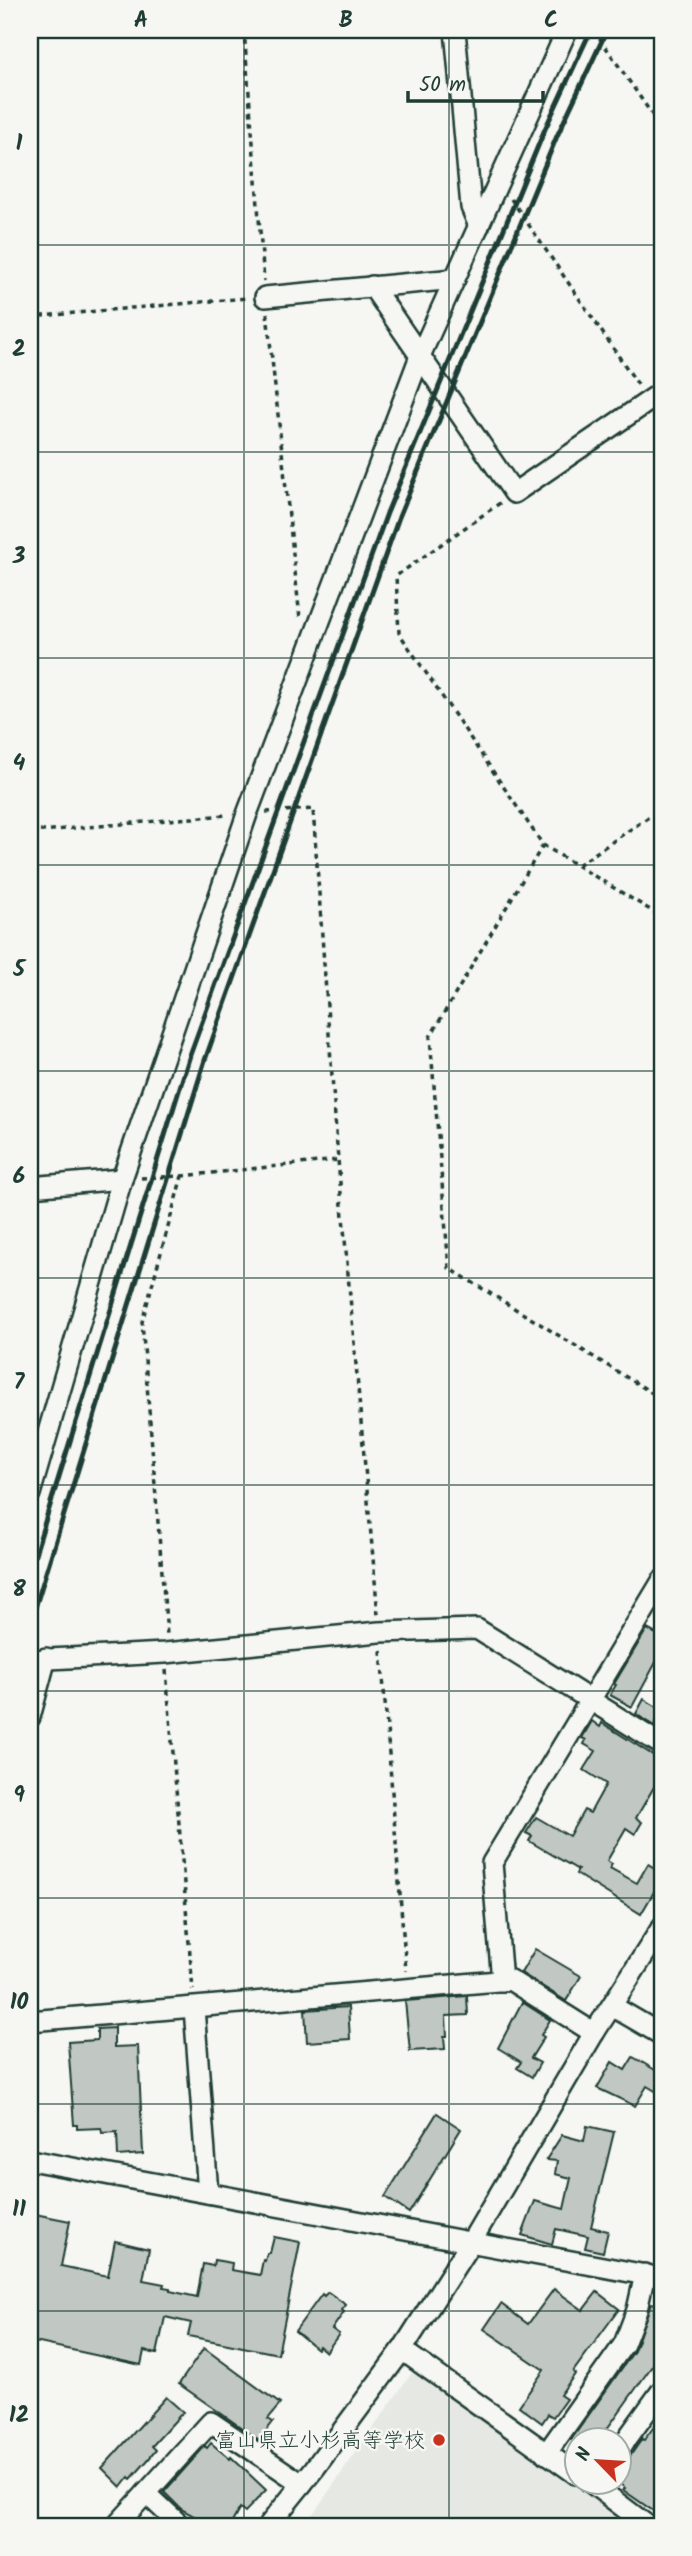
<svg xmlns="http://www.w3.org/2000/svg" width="692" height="2556" viewBox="0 0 692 2556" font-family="Kalam,'Klee One',sans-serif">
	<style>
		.built { fill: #e6e8e4 }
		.building { fill: #c1c8c3; stroke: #1f3d34; stroke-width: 2 }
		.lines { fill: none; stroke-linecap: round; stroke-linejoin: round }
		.minor-casing { stroke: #1f3d34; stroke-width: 24 }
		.path { stroke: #1f3d34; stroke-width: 3.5; stroke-dasharray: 5 5; stroke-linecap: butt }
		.minor { stroke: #f6f6f2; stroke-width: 19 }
		.rail { stroke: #1f3d34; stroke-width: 5 }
		.grid { fill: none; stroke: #1f3d34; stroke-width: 2; stroke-opacity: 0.55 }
		.poi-dot { fill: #c8321e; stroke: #f6f6f2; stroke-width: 2.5 }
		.labels { text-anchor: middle; stroke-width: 5; stroke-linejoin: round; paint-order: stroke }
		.poi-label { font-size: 21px; fill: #1f3d34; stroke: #f6f6f2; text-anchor: end }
		.neatline { fill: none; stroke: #1f3d34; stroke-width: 2.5 }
		.grid-label { font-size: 23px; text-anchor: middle; font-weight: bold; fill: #1f3d34 }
	</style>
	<rect width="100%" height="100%" fill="#f6f6f2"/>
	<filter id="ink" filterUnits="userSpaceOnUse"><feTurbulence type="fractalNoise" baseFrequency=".0143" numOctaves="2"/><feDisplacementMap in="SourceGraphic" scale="14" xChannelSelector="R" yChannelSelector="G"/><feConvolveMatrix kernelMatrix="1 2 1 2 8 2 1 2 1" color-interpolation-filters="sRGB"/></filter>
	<g filter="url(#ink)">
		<polygon class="built" points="414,2370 635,2526 300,2526 315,2511"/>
		<g class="building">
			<polygon points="647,1629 662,1637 662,1651 632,1707 610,1695 616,1685 614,1684"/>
			<polygon points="644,1699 662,1710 654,1726 636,1714"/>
			<polygon points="592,1721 600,1727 602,1723 662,1761 662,1792 654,1787 636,1818 642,1822 635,1834 626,1828 607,1861 612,1864 610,1868 637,1883 648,1864 662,1873 662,1878 641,1914 576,1874 578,1870 529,1841 532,1836 526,1833 536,1817 569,1836 584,1810 590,1813 606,1784 584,1770 596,1751 584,1744 586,1740 582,1738"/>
			<polygon points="535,1949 581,1976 566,2001 521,1973"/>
			<polygon points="467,1996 468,2015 446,2016 447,2036 444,2036 445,2049 410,2051 405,2001"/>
			<polygon points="522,2002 550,2020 541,2035 544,2037 531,2058 540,2063 532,2077 517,2068 521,2062 498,2048"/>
			<polygon points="348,2007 350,2039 307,2042 305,2010"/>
			<polygon points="114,2028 114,2047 138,2046 143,2154 118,2156 117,2132 102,2133 101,2128 77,2129 77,2125 74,2125 68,2042 97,2040 97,2029"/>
			<polygon points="633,2057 662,2074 662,2095 647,2086 635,2106 597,2088 612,2062 625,2070"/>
			<polygon points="437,2113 461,2129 409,2213 385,2197"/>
			<polygon points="587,2126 614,2132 591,2227 608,2231 603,2252 585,2248 588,2236 556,2229 552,2244 522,2235 535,2201 564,2209 571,2178 555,2174 557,2161 546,2160 562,2135 584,2141"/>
			<polygon points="30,2213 70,2221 61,2266 108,2276 115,2241 149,2249 143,2280 164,2284 163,2287 170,2288 170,2291 197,2297 203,2264 213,2266 214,2260 232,2263 231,2270 260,2275 263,2260 265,2261 267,2253 270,2253 274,2237 300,2242 278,2354 188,2336 191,2323 165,2317 157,2354 144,2351 141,2365 30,2341"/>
			<polygon points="554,2289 583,2310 597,2292 619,2309 573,2372 575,2374 560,2395 566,2399 553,2417 548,2414 542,2423 519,2406 544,2370 484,2329 501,2304 528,2324"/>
			<polygon points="328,2292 346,2305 342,2310 344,2312 332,2329 339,2334 326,2352 319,2346 317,2349 295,2331 322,2294 324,2296"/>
			<polygon points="651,2303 662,2305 662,2352 599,2440 571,2440 634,2351"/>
			<polygon points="204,2348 280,2404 268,2419 273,2422 259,2440 179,2384"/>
			<polygon points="166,2397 183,2412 152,2446 156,2450 147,2461 131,2479 129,2477 121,2487 102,2468"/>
			<polygon points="662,2416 662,2517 623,2490 625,2488 619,2483 619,2472 642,2439 644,2440"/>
			<polygon points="211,2443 230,2459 231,2457 266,2490 245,2512 240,2508 230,2526 212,2526 181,2509 164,2492 205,2446 207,2448"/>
		</g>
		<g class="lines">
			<defs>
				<g id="minor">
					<polyline points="455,30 471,207 479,226"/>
					<polyline points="372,286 514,493 662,392"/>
					<polyline points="265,297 455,279"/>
					<polyline points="30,1187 122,1179"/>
					<polyline points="30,1494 122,1179 247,814 420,356 567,30"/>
					<polyline points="30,1660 165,1653 379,1632 477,1629 662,1745"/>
					<polyline points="30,1717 46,1658"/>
					<polyline points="502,1981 492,1863 662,1581"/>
					<polyline points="612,2006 662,2035"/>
					<polyline points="194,2008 208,2193"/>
					<polyline points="30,2021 510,1980 594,2033"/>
					<polyline points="30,2160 662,2278"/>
					<polyline points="402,2350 576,2474"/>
					<polyline points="618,2451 662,2390"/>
					<polyline points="546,2454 624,2344 637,2310 645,2274"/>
					<polyline points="590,2482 648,2526"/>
					<polyline points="146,2493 181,2526"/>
					<polyline points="116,2526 211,2422 302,2484"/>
					<polyline points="268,2526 314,2469 402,2350 471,2242 594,2033 662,1927"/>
				</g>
			</defs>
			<use href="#minor" class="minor-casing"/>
			<g class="path">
				<polyline points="244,30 264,281"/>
				<polyline points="594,30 662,129"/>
				<polyline points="511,199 639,386"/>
				<polyline points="267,313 300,618"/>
				<polyline points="30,317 247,298"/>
				<polyline points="500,503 396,576 399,633 543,845 662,917"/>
				<polyline points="266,812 313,809 338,1160 378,1615"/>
				<polyline points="30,832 226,815"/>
				<polyline points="543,845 430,1037 449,1268 662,1399"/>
				<polyline points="578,865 662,808"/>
				<polyline points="182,1176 338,1160"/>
				<polyline points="141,1178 182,1176 142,1322 167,1635"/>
				<polyline points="381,1651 406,1971"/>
				<polyline points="166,1670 193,1990"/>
			</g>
			<use href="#minor" class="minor"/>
			<g class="rail">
				<polyline points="30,1570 190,1055 387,513 545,129 591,30"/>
				<polyline points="30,1624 205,1060 399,517 557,136 607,30"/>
			</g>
		</g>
	</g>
	<path class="grid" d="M244,30V2526M449,30V2526M30,245H662M30,452H662M30,658H662M30,865H662M30,1071H662M30,1278H662M30,1485H662M30,1691H662M30,1898H662M30,2104H662M30,2311H662"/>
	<circle class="poi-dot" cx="439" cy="2440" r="7"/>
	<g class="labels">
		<g class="poi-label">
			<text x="425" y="2447">富山県立小杉高等学校</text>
		</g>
	</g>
	<rect width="692" height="2556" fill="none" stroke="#f6f6f2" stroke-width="77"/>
	<g transform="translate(598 2461) rotate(295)"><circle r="33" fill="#f6f6f2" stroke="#a0aca6" stroke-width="2"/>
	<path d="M0-5L12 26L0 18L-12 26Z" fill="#c8321e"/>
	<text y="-10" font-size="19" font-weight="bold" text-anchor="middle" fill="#1f3d34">N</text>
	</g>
	<path d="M408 91v10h135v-10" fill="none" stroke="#1f3d34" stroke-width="3.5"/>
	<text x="419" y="91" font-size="21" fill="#1f3d34" stroke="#f6f6f2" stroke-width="5" paint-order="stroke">50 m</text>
	<rect x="38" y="38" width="616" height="2480" class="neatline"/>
	<g class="grid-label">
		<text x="141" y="27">A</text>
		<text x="346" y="27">B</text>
		<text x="551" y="27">C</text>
		<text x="19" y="150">1</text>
		<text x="19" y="356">2</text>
		<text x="19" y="563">3</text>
		<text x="19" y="770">4</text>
		<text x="19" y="976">5</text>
		<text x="19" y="1183">6</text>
		<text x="19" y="1389">7</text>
		<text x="19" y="1596">8</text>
		<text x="19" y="1802">9</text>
		<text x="19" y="2009">10</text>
		<text x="19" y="2216">11</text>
		<text x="19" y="2422">12</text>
	</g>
</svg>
